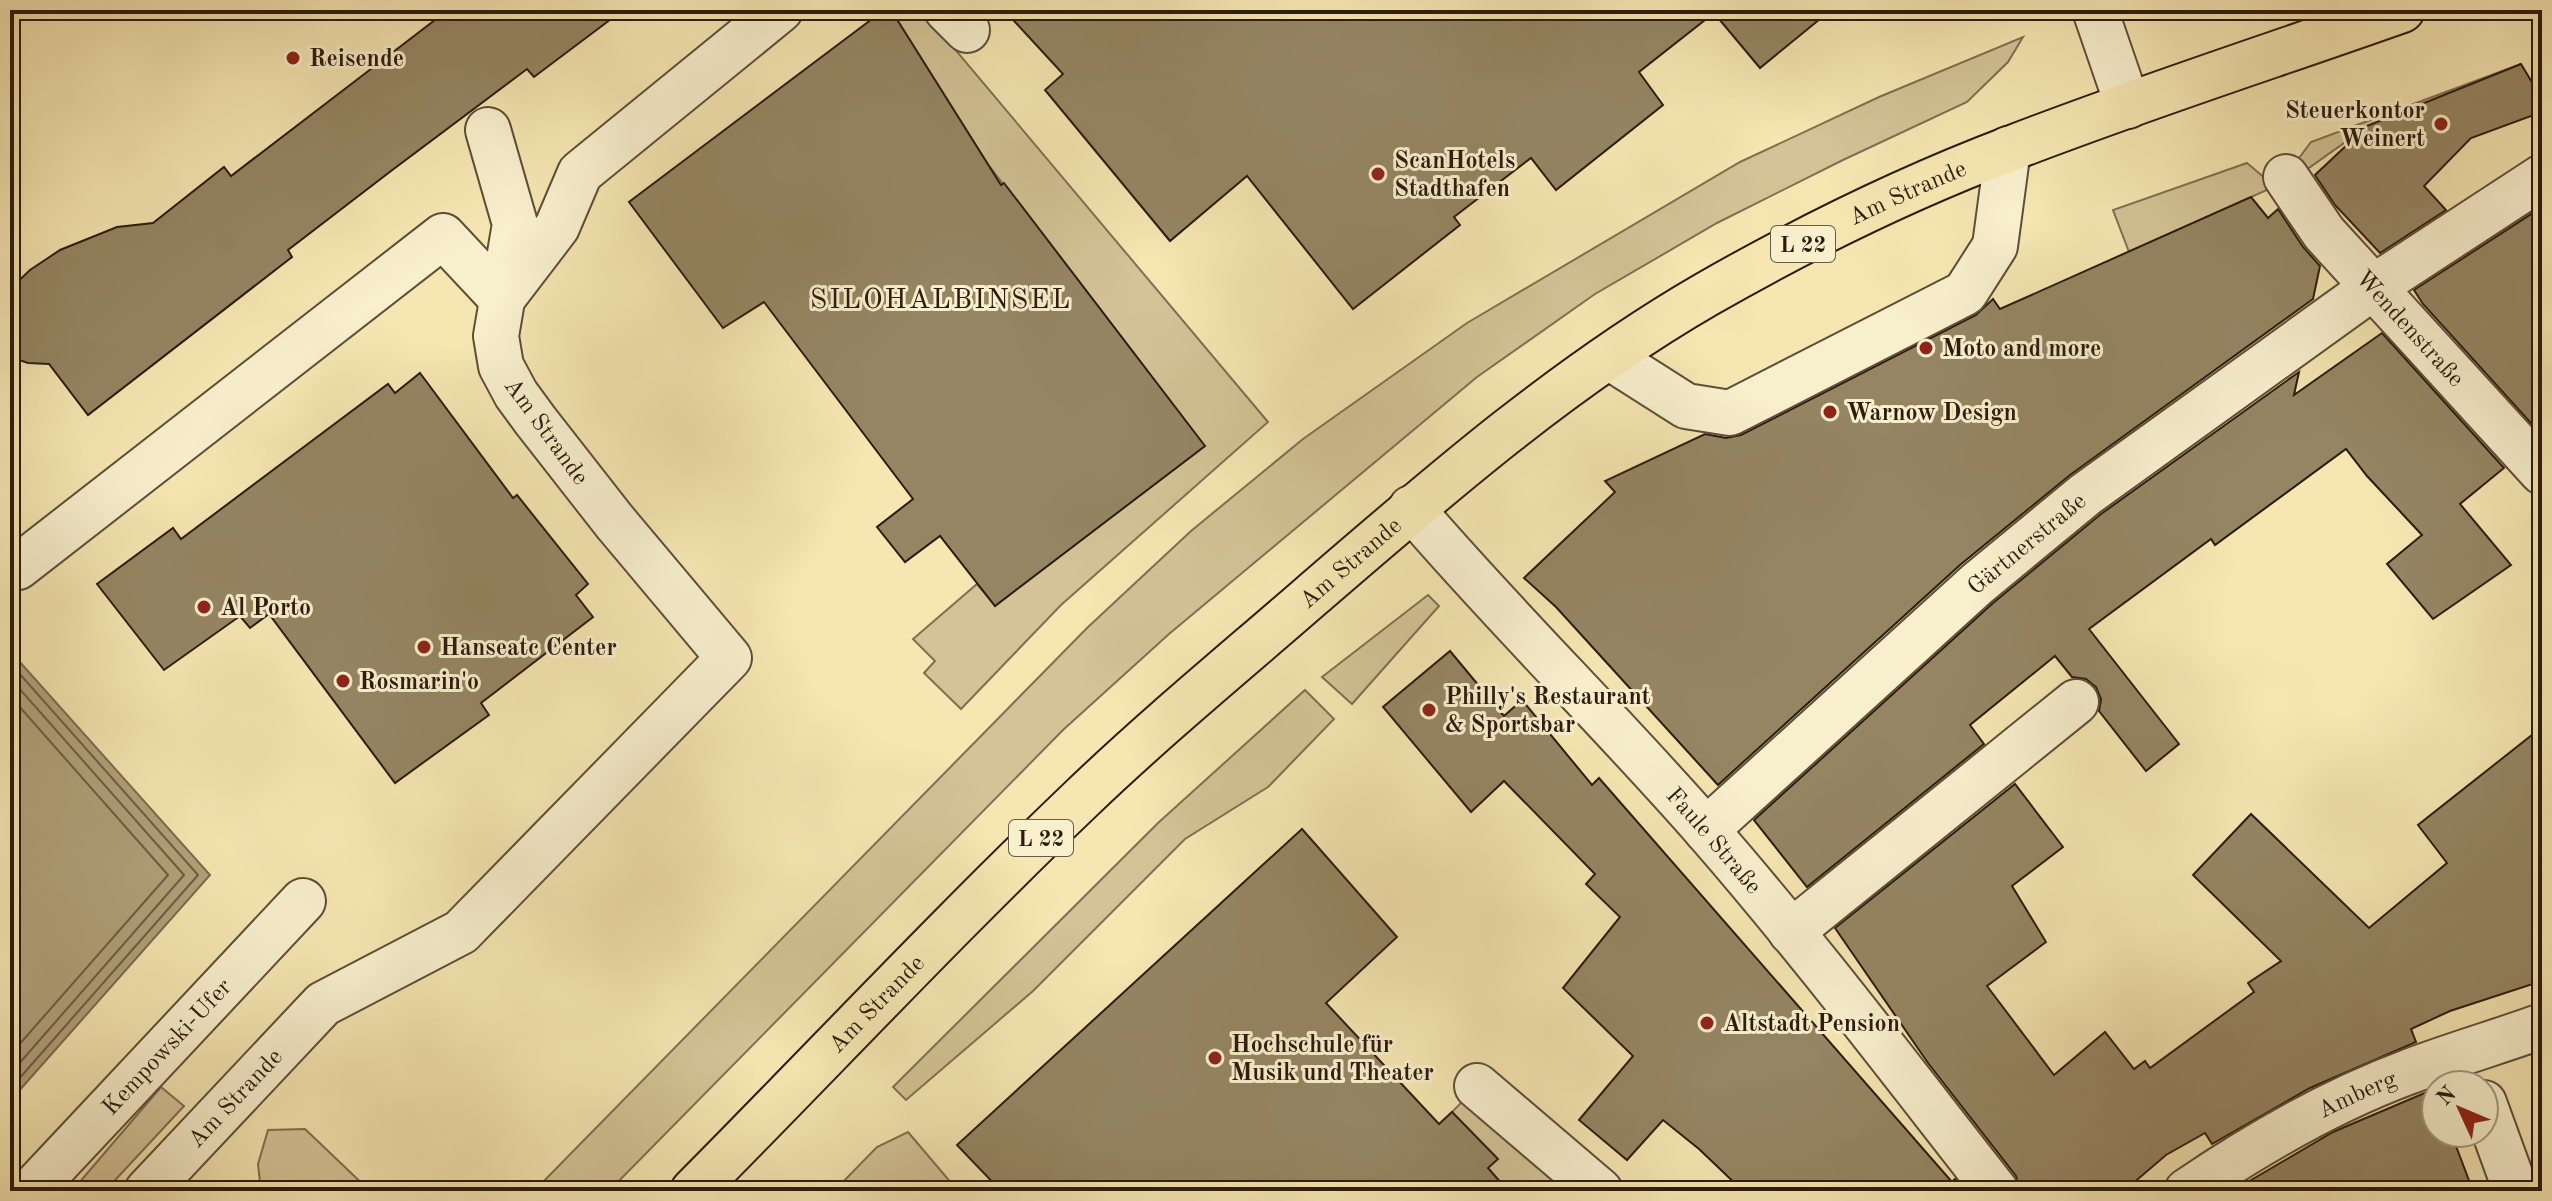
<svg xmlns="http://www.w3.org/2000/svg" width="2552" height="1201" viewBox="0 0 2552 1201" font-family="'Old Standard TT',serif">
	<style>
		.green { fill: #d3c396; stroke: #806f52; stroke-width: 2 }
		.water { fill: #b1a17a; stroke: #7c6b4f; stroke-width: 2 }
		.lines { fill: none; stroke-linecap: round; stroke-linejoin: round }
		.shore { stroke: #6e5e44; stroke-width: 2 }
		.building { fill: #958563; stroke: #2c1b0e; stroke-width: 2 }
		.minor-casing { stroke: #5e4e37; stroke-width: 48 }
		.major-casing { stroke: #2c1b0e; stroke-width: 48 }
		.minor { stroke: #f8efcd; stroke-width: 44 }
		.major { stroke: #f5e6b2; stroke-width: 44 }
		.poi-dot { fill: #8f2418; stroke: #f8efcd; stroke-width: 3 }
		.labels { text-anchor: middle; stroke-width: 6; stroke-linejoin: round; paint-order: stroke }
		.shield { fill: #f8efcd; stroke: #695b47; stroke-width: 2 }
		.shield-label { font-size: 22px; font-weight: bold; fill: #2c1b0e }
		.poi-label { font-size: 24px; font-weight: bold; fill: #2c1b0e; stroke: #f8efcd; text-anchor: start }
		.street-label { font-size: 24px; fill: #2c1b0e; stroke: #f8efcd }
		.quarter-label { font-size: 28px; letter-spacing: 2px; fill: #2c1b0e; stroke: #f8efcd }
	</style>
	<rect width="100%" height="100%" fill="#f5e6b2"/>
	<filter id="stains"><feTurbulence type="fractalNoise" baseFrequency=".0025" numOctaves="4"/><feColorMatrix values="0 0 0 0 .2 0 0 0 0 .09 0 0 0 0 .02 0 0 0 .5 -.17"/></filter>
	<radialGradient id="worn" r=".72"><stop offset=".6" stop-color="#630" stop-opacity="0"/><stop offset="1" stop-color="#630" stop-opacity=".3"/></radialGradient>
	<g class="green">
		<polygon points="891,10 922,10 1268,422 1061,605 961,709 924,673 935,661 913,639 977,584 995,605 1204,446 987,163"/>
		<polygon points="2023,37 2008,62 1967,102 1843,160 1717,223 1595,294 1477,377 1169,634 1063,730 609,1191 534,1191 1087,628 1191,531 1303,439 1467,323 1740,162 1879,97"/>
		<polygon points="2521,64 2368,126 2306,170 2299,158 2311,142"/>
		<polygon points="2247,163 2266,179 2267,190 2129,252 2113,210"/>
		<polygon points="1428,595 1439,606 1352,704 1322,677"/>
		<polygon points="1305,690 1334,719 1268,787 1185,839 1033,991 906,1100 893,1087 1158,823"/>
		<polygon points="1477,1086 1600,1191 1508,1191 1488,1168 1452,1112"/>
		<polygon points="161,1087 184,1106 105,1191 72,1191"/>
		<polygon points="305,1129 370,1191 261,1191 258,1164 268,1130"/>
		<polygon points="908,1132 958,1191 834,1191 877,1147"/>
	</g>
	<polygon class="water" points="10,651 210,875 10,1101"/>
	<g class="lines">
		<g class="shore">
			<polyline points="10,663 198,875 10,1089"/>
			<polyline points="10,678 184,875 10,1074"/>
			<polyline points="10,696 168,875 10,1055"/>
		</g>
	</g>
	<g class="building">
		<polygon points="448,10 623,10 534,77 527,69 391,171 288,250 292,257 88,415 49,364 28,363 10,357 10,289 30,270 60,250 117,227 153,223 224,167 231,176"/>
		<polygon points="884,10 891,10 1001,185 1004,183 1205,446 995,606 940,536 905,562 877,527 913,499 764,302 723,328 629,202"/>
		<polygon points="1004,10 1831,10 1760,68 1714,13 1639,72 1663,105 1556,190 1531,158 1454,217 1460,225 1353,309 1247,176 1170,241 1045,90 1063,74"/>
		<polygon points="2521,64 2542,99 2542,112 2471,138 2424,186 2446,210 2380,253 2335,205 2315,175 2367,126"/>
		<polygon points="2251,197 2268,218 2278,209 2303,247 2320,266 2313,299 2070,475 1960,565 1718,785 1556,607 1524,578 1615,492 1605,481 1705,434 1726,438 1741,435 1976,315 1993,299 2000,309"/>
		<polygon points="2542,207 2542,429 2539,432 2423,304 2414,290"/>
		<polygon points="2382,333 2504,468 2460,504 2511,565 2433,619 2387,564 2422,535 2367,476 2346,449 2215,545 2211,539 2089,629 2179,744 2146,771 2099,711 2101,699 2096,687 2086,679 2072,677 2055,656 1970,725 1984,744 1807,887 1754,820 1993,603 2101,514 2299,372 2294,395"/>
		<polygon points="420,373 513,498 517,495 588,584 576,595 593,617 481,703 489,715 395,783 269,614 250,628 240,616 164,670 97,584 173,528 181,539 388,384 395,393"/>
		<polygon points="1450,651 1504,716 1522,700 1592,785 1599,778 1952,1182 1955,1179 1964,1191 1743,1191 1699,1149 1663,1120 1627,1160 1579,1120 1633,1056 1563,988 1620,917 1586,884 1595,874 1504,781 1471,812 1383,707"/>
		<polygon points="2542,727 2542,981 2450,1011 2411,1029 2416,1042 2310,1088 2212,1144 2205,1133 2166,1155 2124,1191 2020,1191 2016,1176 1928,1063 1835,928 2015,784 2063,847 2012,886 2046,942 1987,986 2054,1075 2105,1032 2134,1069 2145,1061 2150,1068 2254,992 2248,983 2281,961 2193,875 2251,814 2369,928 2447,863 2418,825"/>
		<polygon points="1302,829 1397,937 1326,1003 1439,1124 1452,1112 1498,1159 1488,1168 1508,1191 1001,1191 957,1145"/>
		<polygon points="2434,1089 2436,1133 2451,1133 2473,1191 2245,1191 2241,1186 2333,1132"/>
	</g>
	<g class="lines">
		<defs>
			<g id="minor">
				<polyline points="947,10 967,30"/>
				<polyline points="2095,10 2128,106"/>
				<path id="s1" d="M2286,177L2324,233L2542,472"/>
				<polyline points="1609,357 1686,406 1730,413 1965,293 1995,246 2008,149"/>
				<path id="s2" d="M1411,508C1506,619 1611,721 1707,831C1808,947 1901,1070 1996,1191"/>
				<polyline points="18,567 443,236 502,299 557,227 580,173 780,10"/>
				<path id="s3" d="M1706,830L1977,584L2086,494L2372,288L2542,177"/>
				<polyline points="1791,932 2076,702"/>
				<polyline points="1477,1086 1600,1191"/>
				<polyline points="2484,1103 2516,1191"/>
				<path id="s4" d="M31,1191L303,901"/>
				<path id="s5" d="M147,1191L323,1004L461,932L729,658L614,521L535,420L516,394L501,366L496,336L515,224L488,130"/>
				<path id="s6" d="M2187,1191C2256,1144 2330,1101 2408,1072C2452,1055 2498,1042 2542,1026"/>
			</g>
			<g id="major">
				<path id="s7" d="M693,1191C822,1061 948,926 1081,799C1155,728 1234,663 1311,596C1436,488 1563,377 1707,294C1803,239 1909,187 2012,148C2141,98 2272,56 2402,10"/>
			</g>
		</defs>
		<use href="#minor" class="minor-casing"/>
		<use href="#major" class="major-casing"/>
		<use href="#minor" class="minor"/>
		<use href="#major" class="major"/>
	</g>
	<g class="poi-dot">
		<circle cx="293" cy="58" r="8"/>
		<circle cx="2441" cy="124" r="8"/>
		<circle cx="1378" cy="174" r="8"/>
		<circle cx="1926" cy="348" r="8"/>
		<circle cx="1830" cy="412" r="8"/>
		<circle cx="204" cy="607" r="8"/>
		<circle cx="424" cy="647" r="8"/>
		<circle cx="343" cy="681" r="8"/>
		<circle cx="1429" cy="710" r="8"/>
		<circle cx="1707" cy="1023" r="8"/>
		<circle cx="1215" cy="1058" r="8"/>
	</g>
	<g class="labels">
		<g class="shield">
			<rect x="1771" y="226" width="64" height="36" rx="6"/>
			<rect x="1009" y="820" width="64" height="36" rx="6"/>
		</g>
		<g class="shield-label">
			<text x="1803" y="252">L 22</text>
			<text x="1041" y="846">L 22</text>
		</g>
		<g class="poi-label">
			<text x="309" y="66">Reisende</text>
			<text x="2425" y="118" text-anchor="end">Steuerkontor<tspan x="2425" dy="28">Weinert</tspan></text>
			<text x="1394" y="168">ScanHotels<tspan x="1394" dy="28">Stadthafen</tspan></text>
			<text x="1942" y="356">Moto and more</text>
			<text x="1846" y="420">Warnow Design</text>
			<text x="220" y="615">Al Porto</text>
			<text x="440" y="655">Hanseatc Center</text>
			<text x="359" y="689">Rosmarin'o</text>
			<text x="1445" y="704">Philly's Restaurant<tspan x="1445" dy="28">&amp; Sportsbar</tspan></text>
			<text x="1723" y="1031">Altstadt Pension</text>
			<text x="1231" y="1052">Hochschule für<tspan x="1231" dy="28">Musik und Theater</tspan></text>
		</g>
		<g class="street-label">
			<text dy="8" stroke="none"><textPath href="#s7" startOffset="1582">Am Strande</textPath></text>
			<text dy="8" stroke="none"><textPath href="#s1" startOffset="196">Wendenstraße</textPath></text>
			<text transform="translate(547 431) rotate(54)" y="8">Am Strande</text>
			<text dy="8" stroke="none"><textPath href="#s3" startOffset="430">Gärtnerstraße</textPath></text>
			<text dy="8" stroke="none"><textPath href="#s7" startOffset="910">Am Strande</textPath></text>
			<text dy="8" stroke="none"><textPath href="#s2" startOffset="450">Faule Straße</textPath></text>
			<text dy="8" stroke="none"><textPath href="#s7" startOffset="262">Am Strande</textPath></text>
			<text dy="8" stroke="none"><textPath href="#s4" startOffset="198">Kempowski-Ufer</textPath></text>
			<text dy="8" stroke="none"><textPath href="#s6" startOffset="196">Amberg</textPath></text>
			<text dy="8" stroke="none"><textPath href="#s5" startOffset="128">Am Strande</textPath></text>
		</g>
		<g class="quarter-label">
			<text x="941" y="308">SILOHALBINSEL</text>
		</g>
	</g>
	<rect width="2552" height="1201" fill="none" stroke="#f5e6b2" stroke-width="40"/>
	<rect x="12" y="12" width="2528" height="1177" fill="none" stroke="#2c1b0e" stroke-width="4"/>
	<rect x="20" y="20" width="2512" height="1161" fill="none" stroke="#2c1b0e" stroke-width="2"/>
	<g transform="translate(2460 1109) rotate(314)"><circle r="38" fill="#f8efcd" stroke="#a69a81" stroke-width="2"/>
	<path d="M0-6L14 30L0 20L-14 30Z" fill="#8f2418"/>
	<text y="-12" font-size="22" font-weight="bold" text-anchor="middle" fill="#2c1b0e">N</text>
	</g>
	<rect width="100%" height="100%" filter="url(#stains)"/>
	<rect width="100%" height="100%" fill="url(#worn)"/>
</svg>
